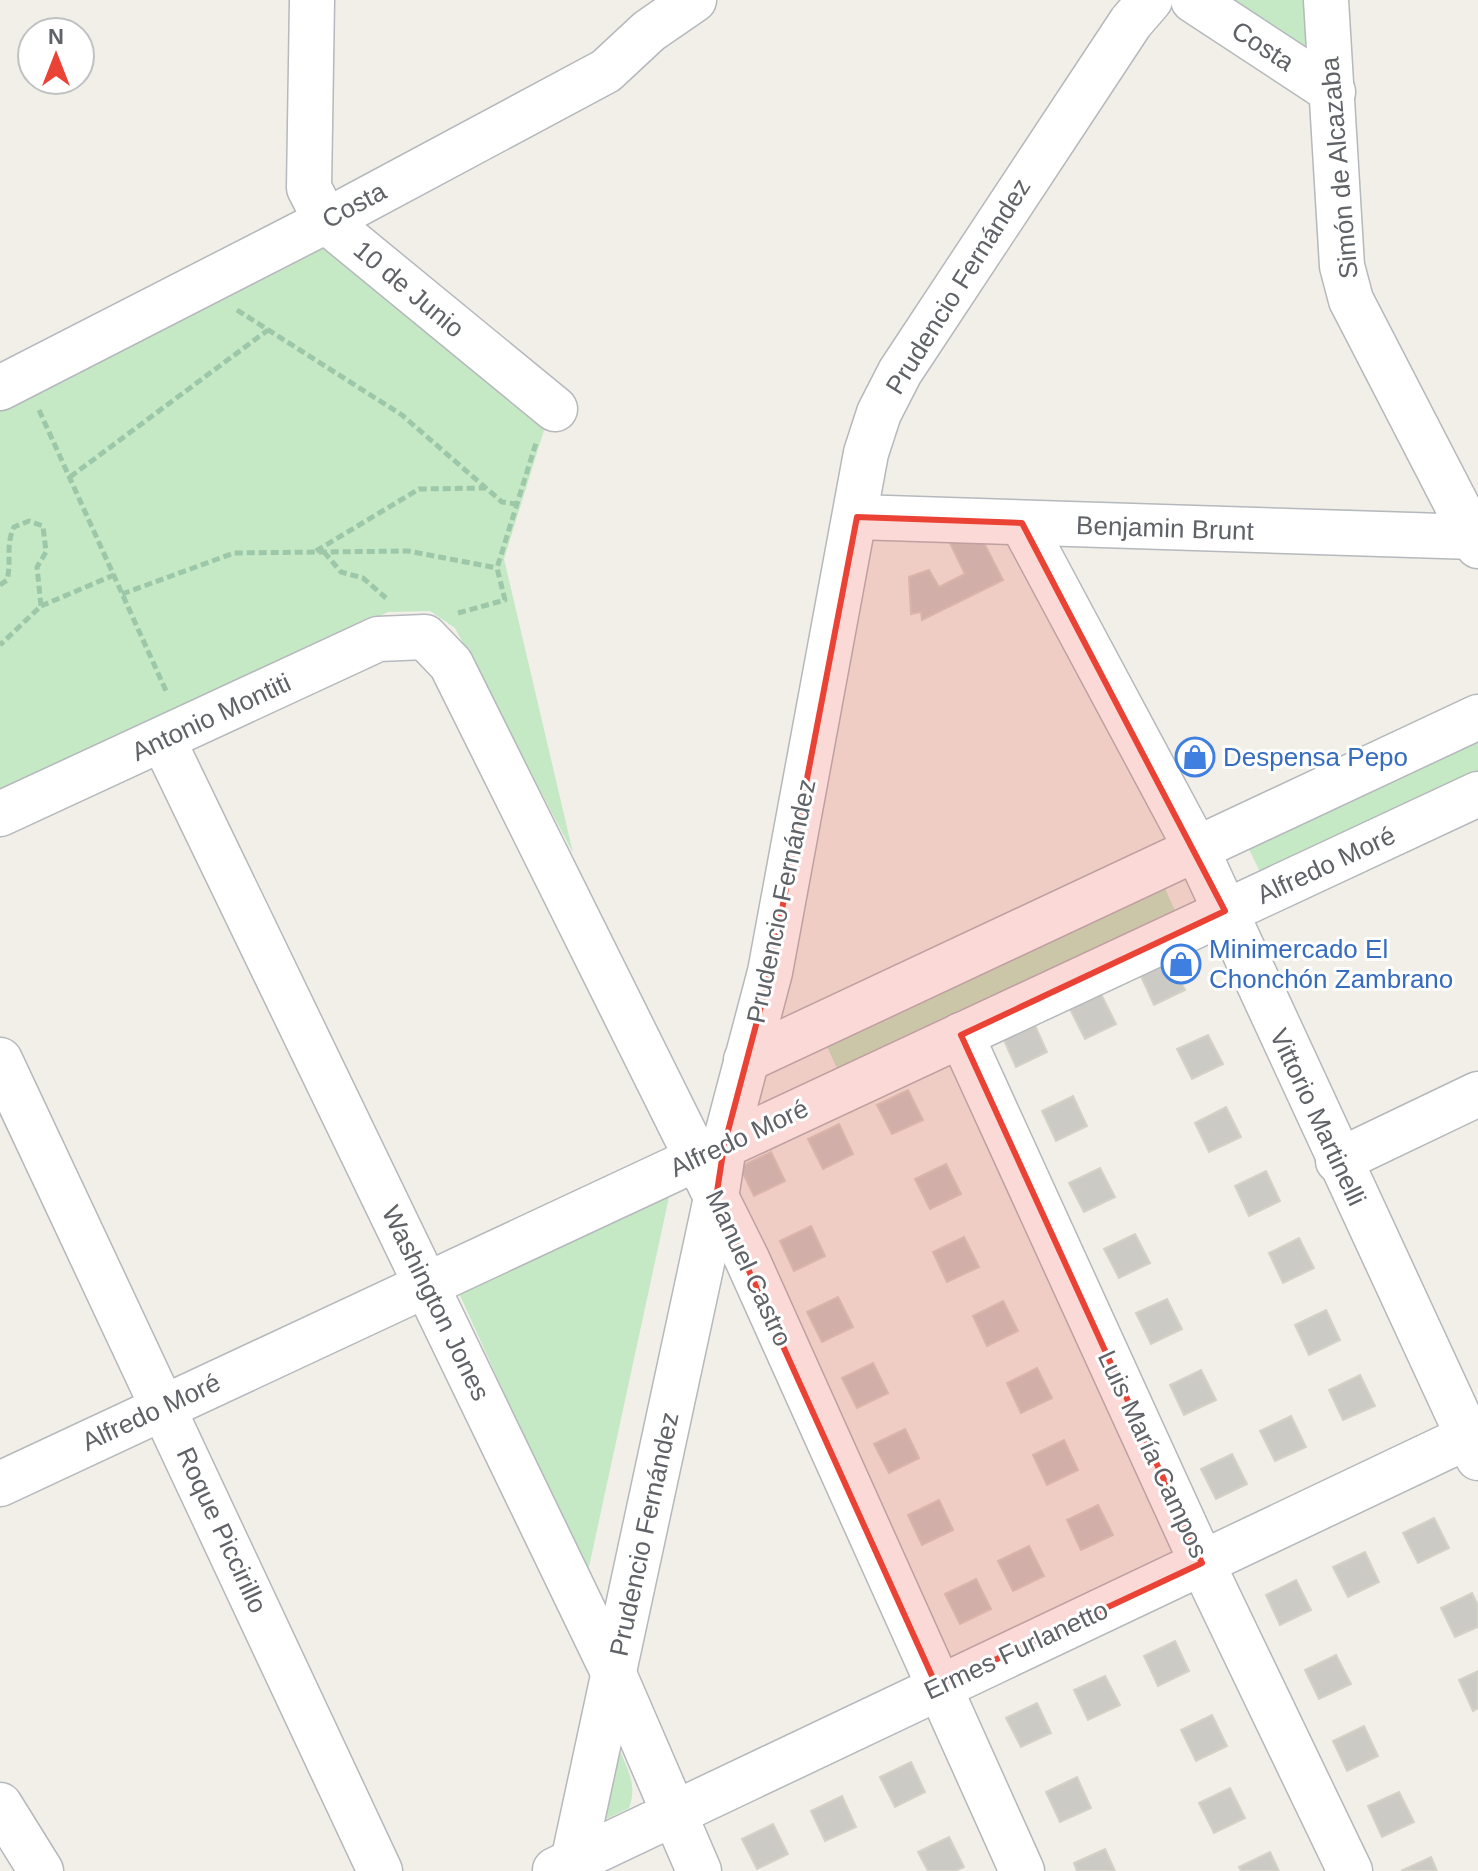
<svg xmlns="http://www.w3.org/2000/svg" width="1478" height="1871" viewBox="0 0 1478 1871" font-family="Arial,sans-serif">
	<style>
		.green { fill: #c5e8c5 }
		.building { fill: #cccac5; stroke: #d6d1c6; stroke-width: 2 }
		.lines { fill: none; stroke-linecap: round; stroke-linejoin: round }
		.minor-casing { stroke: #b5b8bc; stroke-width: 47 }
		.path { stroke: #9cc7a9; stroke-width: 5; stroke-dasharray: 8 4; stroke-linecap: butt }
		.minor { stroke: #fff; stroke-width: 44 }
		.marked { fill: #ea4335; fill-opacity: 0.2; stroke: #ea4335; stroke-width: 6; stroke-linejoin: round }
		.labels { text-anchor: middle; stroke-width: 6; stroke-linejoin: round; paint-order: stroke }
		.street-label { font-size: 26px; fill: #5f6368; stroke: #fff }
		.shop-label { font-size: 26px; fill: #366cbe; stroke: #fff; text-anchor: start }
	</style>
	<rect width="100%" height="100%" fill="#f1efe8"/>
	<g class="green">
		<polygon points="1208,0 1322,0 1324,58"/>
		<polygon points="316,247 341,254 545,427 504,559 573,853 455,628 430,611 388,612 0,798 0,404"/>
		<polygon points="1478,739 1478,774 1261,874 1247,845"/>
		<polygon points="1163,884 1176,913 839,1073 826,1044"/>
		<polygon points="669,1197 587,1576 458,1291"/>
		<path d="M614,1751L621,1753C629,1773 637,1786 629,1808L604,1820Z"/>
	</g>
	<g class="building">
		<polygon points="982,539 1003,580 922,620 921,612 911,614 909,577 929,570 939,587 965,574 950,543"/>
		<polygon points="1170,960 1185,990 1154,1005 1140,974"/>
		<polygon points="1101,994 1116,1024 1085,1039 1070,1009"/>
		<polygon points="1033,1021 1047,1052 1016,1067 1002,1036"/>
		<polygon points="1208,1035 1223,1064 1192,1079 1177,1049"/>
		<polygon points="908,1090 923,1120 892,1134 877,1105"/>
		<polygon points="1073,1096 1087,1126 1056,1141 1042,1111"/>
		<polygon points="1226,1107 1241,1137 1209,1152 1195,1123"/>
		<polygon points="839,1124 853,1154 823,1169 808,1139"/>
		<polygon points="771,1152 785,1181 754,1196 740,1167"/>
		<polygon points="946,1164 961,1194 930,1209 915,1179"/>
		<polygon points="1100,1168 1115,1197 1084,1212 1069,1183"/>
		<polygon points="1266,1171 1280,1201 1249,1216 1235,1186"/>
		<polygon points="811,1226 825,1256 794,1271 780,1241"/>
		<polygon points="1135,1234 1150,1263 1119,1278 1104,1249"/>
		<polygon points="964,1237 979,1267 947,1282 933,1252"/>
		<polygon points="1299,1238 1314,1268 1283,1283 1269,1253"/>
		<polygon points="838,1297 853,1327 822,1342 807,1312"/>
		<polygon points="1167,1299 1182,1329 1151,1344 1136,1313"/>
		<polygon points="1003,1301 1018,1331 987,1346 973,1316"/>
		<polygon points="1326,1310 1340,1340 1309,1355 1295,1325"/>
		<polygon points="873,1363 888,1393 857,1408 842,1378"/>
		<polygon points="1037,1368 1052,1398 1021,1413 1007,1383"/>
		<polygon points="1201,1370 1216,1400 1184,1415 1170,1385"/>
		<polygon points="1360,1375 1375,1406 1343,1420 1329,1390"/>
		<polygon points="1291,1416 1306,1447 1275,1461 1260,1431"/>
		<polygon points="905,1429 919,1458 889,1473 874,1444"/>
		<polygon points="1064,1440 1078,1470 1047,1485 1033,1455"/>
		<polygon points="1232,1454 1247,1484 1216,1499 1201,1469"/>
		<polygon points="939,1500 953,1530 922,1545 908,1515"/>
		<polygon points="1098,1505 1113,1535 1081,1550 1067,1520"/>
		<polygon points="1434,1518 1449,1548 1418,1563 1403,1533"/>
		<polygon points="1029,1546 1044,1576 1013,1591 998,1561"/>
		<polygon points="1365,1552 1379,1582 1348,1597 1333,1567"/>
		<polygon points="976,1579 991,1609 960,1624 945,1594"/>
		<polygon points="1296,1580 1311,1610 1280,1625 1266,1595"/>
		<polygon points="1472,1593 1478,1605 1478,1627 1455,1637 1441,1608"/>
		<polygon points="1175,1641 1189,1671 1158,1686 1144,1656"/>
		<polygon points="1336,1655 1351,1684 1319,1699 1305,1670"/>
		<polygon points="1478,1671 1478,1708 1473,1711 1459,1680"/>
		<polygon points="1105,1676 1120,1705 1088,1720 1074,1690"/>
		<polygon points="1037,1703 1051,1733 1021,1747 1006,1718"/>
		<polygon points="1212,1715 1227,1746 1196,1761 1181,1730"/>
		<polygon points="1364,1726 1378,1756 1347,1771 1333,1741"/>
		<polygon points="911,1762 925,1792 895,1807 880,1777"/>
		<polygon points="1077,1777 1091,1808 1060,1822 1046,1792"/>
		<polygon points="1230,1788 1245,1818 1214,1833 1199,1803"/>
		<polygon points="1399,1792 1414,1822 1382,1837 1368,1806"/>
		<polygon points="842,1796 856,1827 825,1841 811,1811"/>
		<polygon points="773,1824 788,1854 757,1869 742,1839"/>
		<polygon points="949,1837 964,1867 955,1871 928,1871 918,1852"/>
		<polygon points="1105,1849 1115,1871 1077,1871 1074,1863"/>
		<polygon points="1270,1852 1279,1871 1241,1871 1239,1867"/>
		<polygon points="1431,1857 1437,1871 1401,1871"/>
	</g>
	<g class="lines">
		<defs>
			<g id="minor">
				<polyline points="312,0 309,188 326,221 555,409"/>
				<polyline points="1193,0 1333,92"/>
				<polyline points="1326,0 1342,266 1351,300 1478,546"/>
				<polyline points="0,388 326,221 606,71 649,31 694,0"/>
				<polyline points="857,517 1474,537"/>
				<polyline points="1022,523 1197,850 1478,1458"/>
				<polyline points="163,740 614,1674 699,1871"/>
				<polyline points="0,814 378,639 425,637 451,664 747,1259 1022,1871"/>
				<polyline points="961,1035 1202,1563 1350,1871"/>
				<polyline points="0,1060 380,1871"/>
				<polyline points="746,1060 1478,717"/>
				<polyline points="1338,1161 1478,1094"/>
				<polyline points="0,1484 1478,794"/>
				<polyline points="0,1805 41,1871"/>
				<polyline points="555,1870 1478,1432"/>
				<polyline points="571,1871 716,1198 724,1146 770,972 866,453 879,413 900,372 1131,22 1150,0"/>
			</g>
		</defs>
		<use href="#minor" class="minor-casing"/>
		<g class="path">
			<polyline points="237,310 402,415 502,502 516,504"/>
			<polyline points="39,410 167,693"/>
			<polyline points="70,477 268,330"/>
			<polyline points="316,551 419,489 485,488"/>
			<polyline points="324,552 341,572 363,578 386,598"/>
			<path d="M0,585L7,580C12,561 5,546 14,527L29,521L43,526L46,552L37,567L41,606L0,645"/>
			<polyline points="122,594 234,553 408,551 497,568"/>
			<polyline points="41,606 114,575"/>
			<polyline points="458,613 505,600 497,568 536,443"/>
		</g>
		<use href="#minor" class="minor"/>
	</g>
	<path class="marked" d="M857,517L1022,523L1225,911L961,1035L1202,1563L937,1687L716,1198L724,1146L770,972Z"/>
	<defs>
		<symbol id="shop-ring" viewBox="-11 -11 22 22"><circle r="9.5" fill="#fff" stroke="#3f7fe0" stroke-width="1.5"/><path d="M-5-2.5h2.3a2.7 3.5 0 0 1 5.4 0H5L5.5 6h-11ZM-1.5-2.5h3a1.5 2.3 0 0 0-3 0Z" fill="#3f7fe0"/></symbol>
	</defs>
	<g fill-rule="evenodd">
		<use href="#shop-ring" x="1173" y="735" width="44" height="44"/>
		<use href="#shop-ring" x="1159" y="942" width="44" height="44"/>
	</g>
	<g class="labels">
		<g class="street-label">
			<text transform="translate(1263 46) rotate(33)" y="9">Costa</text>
			<text transform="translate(1339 168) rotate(-95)" y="9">Simón de Alcazaba</text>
			<text transform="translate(354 205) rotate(-28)" y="9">Costa</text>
			<text transform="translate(958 286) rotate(-58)" y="9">Prudencio Fernández</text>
			<text transform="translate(409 289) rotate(40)" y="9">10 de Junio</text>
			<text transform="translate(1165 528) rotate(2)" y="9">Benjamin Brunt</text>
			<text transform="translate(211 717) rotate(-25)" y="9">Antonio Montiti</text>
			<text transform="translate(1326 865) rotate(-25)" y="9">Alfredo Moré</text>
			<text transform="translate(781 901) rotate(-78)" y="9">Prudencio Fernández</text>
			<text transform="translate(1318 1117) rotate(65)" y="9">Vittorio Martinelli</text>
			<text transform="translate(739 1138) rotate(-25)" y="9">Alfredo Moré</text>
			<text transform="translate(749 1268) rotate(65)" y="9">Manuel Castro</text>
			<text transform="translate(436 1303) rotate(64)" y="9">Washington Jones</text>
			<text transform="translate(151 1412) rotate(-25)" y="9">Alfredo Moré</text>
			<text transform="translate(1153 1454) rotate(65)" y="9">Luis María Campos</text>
			<text transform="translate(222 1530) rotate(65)" y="9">Roque Piccirillo</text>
			<text transform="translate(644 1534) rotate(-78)" y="9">Prudencio Fernández</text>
			<text transform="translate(1016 1650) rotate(-25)" y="9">Ermes Furlanetto</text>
		</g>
		<g class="shop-label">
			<text x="1223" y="766">Despensa Pepo</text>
			<text x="1209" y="958">Minimercado El<tspan x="1209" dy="30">Chonchón Zambrano</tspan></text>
		</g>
	</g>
	<g transform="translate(56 56)"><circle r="38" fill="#ffffff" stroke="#bfc1c3" stroke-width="2"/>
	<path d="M0-6L14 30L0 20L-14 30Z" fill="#ea4335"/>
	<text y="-12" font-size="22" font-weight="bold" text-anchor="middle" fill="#5f6368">N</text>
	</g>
</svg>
